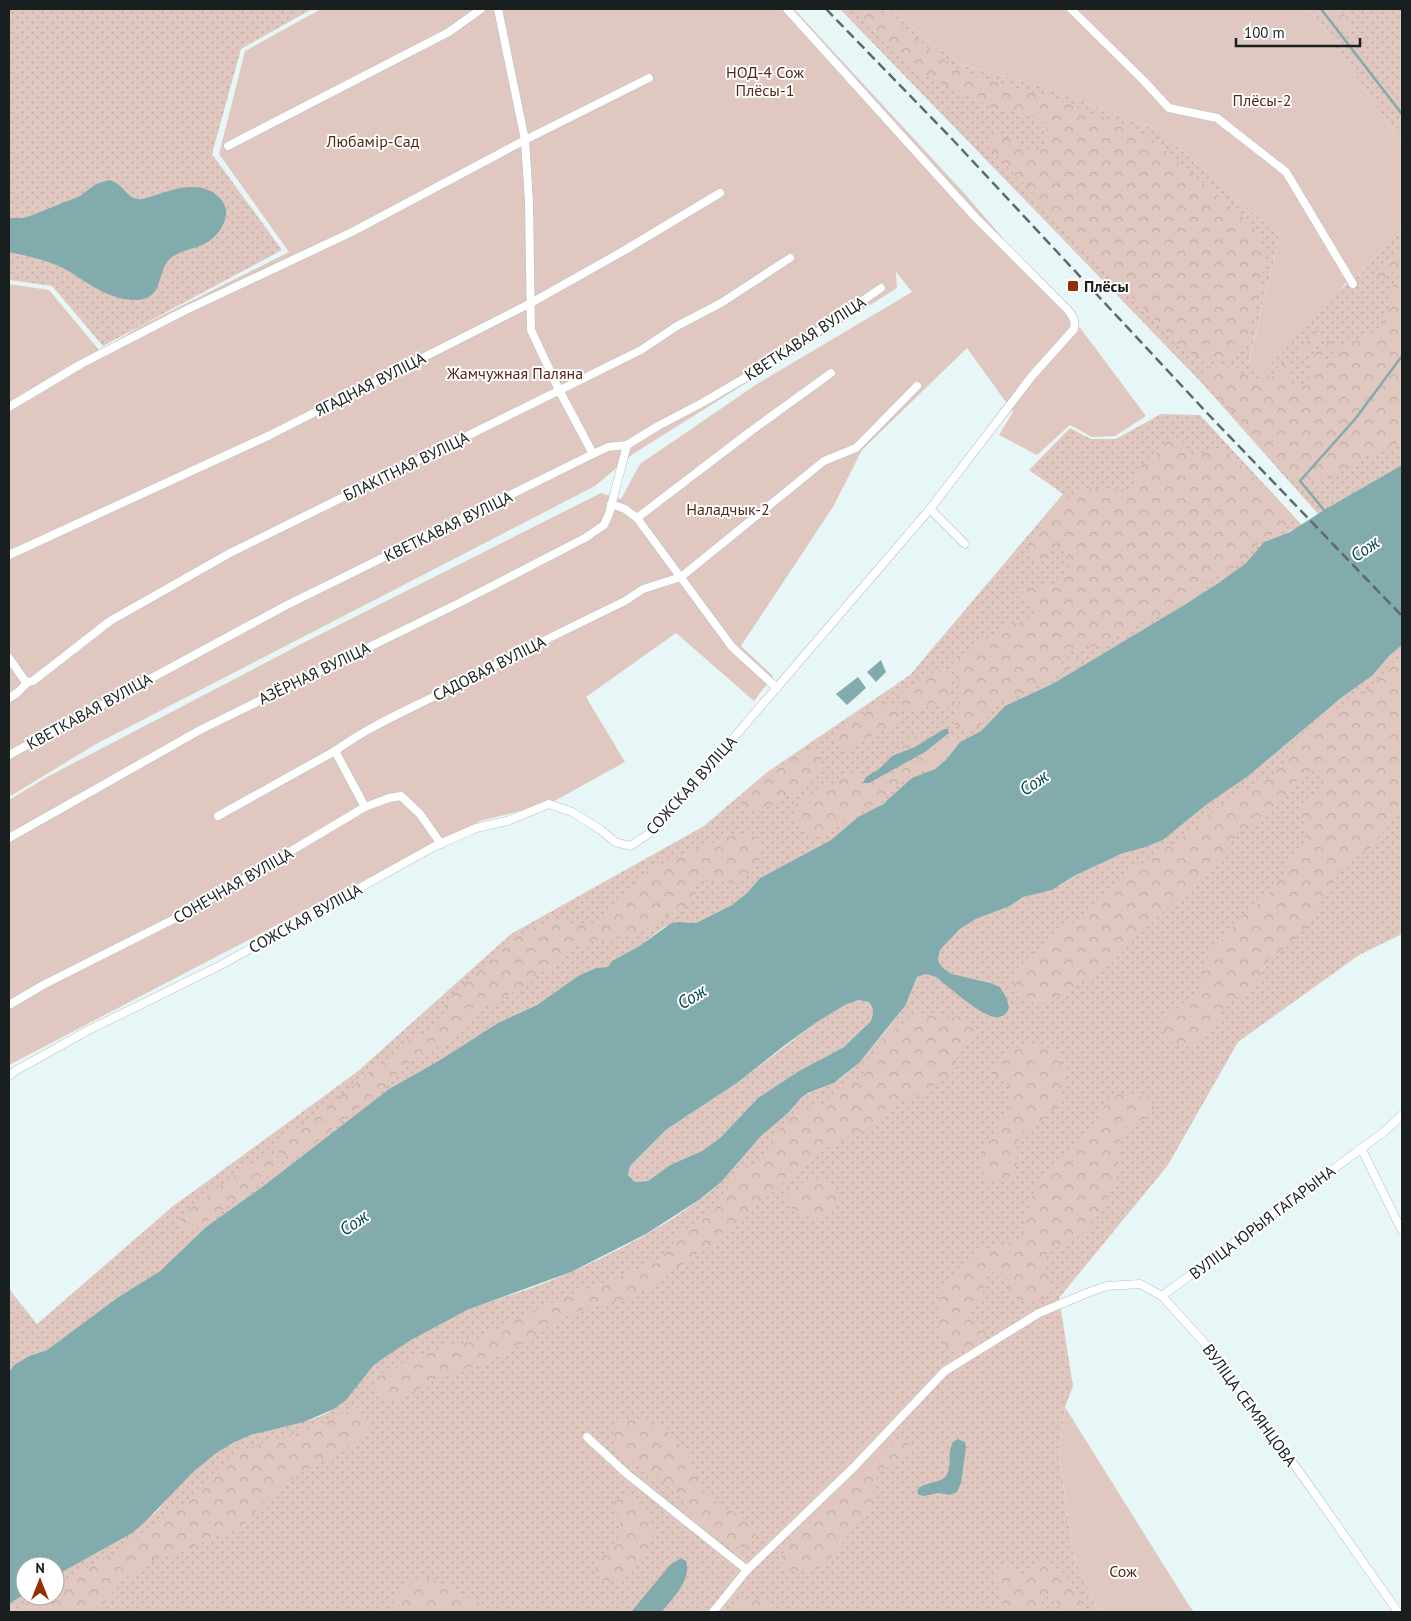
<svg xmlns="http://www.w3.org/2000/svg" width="1411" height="1621" viewBox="0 0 1411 1621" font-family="'PT Sans',sans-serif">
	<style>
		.grass { fill: url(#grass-dots) }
		.forest { fill: url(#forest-crowns) }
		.garden { fill: #e0c8c0 }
		.water { fill: #82abad; fill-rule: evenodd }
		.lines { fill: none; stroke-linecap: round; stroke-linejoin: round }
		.stream { stroke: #82abad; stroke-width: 2.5 }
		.minor-casing { stroke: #b2c1c1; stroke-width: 9 }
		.minor { stroke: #fff; stroke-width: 8 }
		.rail { stroke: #606969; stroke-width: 2.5; stroke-dasharray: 10 5; stroke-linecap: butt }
		.poi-dot { fill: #952f05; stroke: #fff; stroke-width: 2 }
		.labels { text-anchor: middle; stroke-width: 4; stroke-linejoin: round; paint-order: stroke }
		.park-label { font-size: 16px; fill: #572818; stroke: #fff }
		.poi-label { font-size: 16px; font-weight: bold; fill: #191f1f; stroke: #fff; text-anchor: start }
		.street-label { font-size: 16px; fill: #191f1f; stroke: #fff }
		.water-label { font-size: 18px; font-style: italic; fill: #094a4d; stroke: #fff }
	</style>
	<defs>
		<pattern id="grass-dots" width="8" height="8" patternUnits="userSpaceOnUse" patternTransform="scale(1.25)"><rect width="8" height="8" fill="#e0c8c0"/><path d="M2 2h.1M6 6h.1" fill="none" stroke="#c0aba5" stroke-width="1.8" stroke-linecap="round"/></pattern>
		<pattern id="forest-crowns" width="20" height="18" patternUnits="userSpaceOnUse" patternTransform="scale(1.25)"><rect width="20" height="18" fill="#e0c8c0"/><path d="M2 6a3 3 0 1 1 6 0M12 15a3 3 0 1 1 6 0" fill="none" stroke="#c0aba5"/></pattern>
	</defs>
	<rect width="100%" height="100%" fill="#e7f7f7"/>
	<g class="grass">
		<polygon points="9,9 312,9 241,49 212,154 282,250 103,346 52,286 9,280"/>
		<polygon points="840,9 888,9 961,65 1041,86 1158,130 1280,236 1248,364 1363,271 1402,230 1402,465 1318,514 1201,382"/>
		<polygon points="1310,9 1402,9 1402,144"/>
		<polygon points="1161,414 1200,415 1302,525 1285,534 1264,542 1246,563 1217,584 1184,605 1054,683 1005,706 981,731 960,742 946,760 935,769 926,774 876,808 858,817 831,840 760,878 747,893 732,905 696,923 682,922 664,927 641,945 615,959 608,967 596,968 578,976 537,1005 498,1023 440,1060 389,1089 262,1187 206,1227 160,1271 117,1298 47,1350 29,1356 14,1365 9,1372 9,1289 37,1324 172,1207 357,1072 511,934 704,826 766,773 910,675 1063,494 1029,470 1070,428 1091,439 1116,439"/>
		<path d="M1402,645V934L1359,955L1238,1042L1168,1165L1059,1298L1073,1386L1065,1407L1059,1453L1073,1552L1098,1612H9V1604L25,1594V1596H55V1576C90,1555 130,1538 159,1509C164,1503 169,1496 174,1490C191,1472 211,1454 234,1443C265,1426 304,1428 334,1409C352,1398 359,1380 373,1366C391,1348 416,1336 438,1324C469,1307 503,1298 537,1286C593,1264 650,1236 698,1201C723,1183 740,1159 760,1137C768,1129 778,1122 787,1114C791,1110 794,1105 798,1101C808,1091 823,1089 835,1082C850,1073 862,1059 873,1046C885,1031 900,1016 908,998C912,991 914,977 923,974C943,969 976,1022 1004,1016L990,983L952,974L943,968L940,964L938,960L940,950L960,929L976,919L1010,906L1023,897L1059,886L1074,876L1121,854L1146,847L1163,840L1206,805L1247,777L1341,698L1373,675L1389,656Z"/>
		<path d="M858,1000L869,1002C874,1009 874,1014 870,1022L844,1047L799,1071L758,1098L720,1138L702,1151L670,1165L648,1181L635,1182L628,1175L630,1166L667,1129L737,1083L817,1022L845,1005Z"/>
	</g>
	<g class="forest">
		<path d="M852,9H877L947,62L969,75L1052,98L1125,125L1141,133L1157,143L1243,218C1250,224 1257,230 1260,238C1269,258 1261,279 1257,299C1254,311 1253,325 1249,336C1237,370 1208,364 1183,349L994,153C991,146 990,142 995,136C1014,134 1024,157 1043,148L1048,133L1046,126L1039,119L1027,114L988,106L916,71L896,55Z"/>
		<polygon points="1326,9 1340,9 1349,21 1349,28 1342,29 1338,26"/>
		<path d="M1402,255V264L1390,275L1384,278L1378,276L1377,271C1382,261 1392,256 1402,255Z"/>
		<path d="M1402,280V441L1361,459L1329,479L1308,480L1297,478L1282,466L1207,384L1203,377V371C1221,351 1246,381 1265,382L1271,379L1278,366L1286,363L1290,367L1288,376L1291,383L1298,387C1314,384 1308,371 1310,359L1326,341L1329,340L1332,342L1330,346L1321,356L1323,361L1329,358L1339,345L1361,340L1380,328L1384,322L1392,302V286Z"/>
		<path d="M1316,330L1319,331L1321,335C1316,344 1312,357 1299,356L1298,353L1299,350Z"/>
		<path d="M1177,438L1181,439L1186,450L1191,455C1205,458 1213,443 1227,451L1288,516L1290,522L1286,528L1260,542L1243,561L1231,570L1217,577L1202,583C1200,586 1199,590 1197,593C1187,608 1148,620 1132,628C1122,633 1112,640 1101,644C1087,649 1073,645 1061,657L1060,663L1064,664L1076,660L1078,661L1076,665C1058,676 1040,684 1021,693C1014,696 1006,698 1000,703C989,711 987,724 973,729C963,732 954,727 951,718L959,705L957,692L960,679L953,667V661L958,656L1012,624L1033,621C1044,609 1023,603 1022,592L1028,587C1035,587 1041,588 1048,586C1071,578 1080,545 1052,550C1049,552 1048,558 1045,560C1034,565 1025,548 1030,538C1050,514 1066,487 1100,488C1109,488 1121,493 1130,488C1138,483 1135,474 1140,468C1144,462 1150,461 1155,456C1164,448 1163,438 1177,438Z"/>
		<path d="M1402,657V810L1370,848L1348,861L1344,866L1307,925L1295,940L1269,960L1254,988L1247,994L1233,999L1227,1003L1211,1031L1204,1039L1196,1043L1188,1045H1179L1171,1042L1162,1031L1161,1025L1165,1018L1197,992L1203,981V970L1209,956L1242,916L1265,899L1301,848C1311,830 1299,822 1302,804C1310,796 1333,781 1317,770L1307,772L1301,776L1291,790L1269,813L1243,830L1235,838L1213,866L1140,933L1111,963L1069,991L1049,1002L1039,1004L1022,997L1016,991L1014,985V977L1018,968L1025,960L1059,932L1090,911L1117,881L1139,865L1177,842L1222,804L1271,776L1280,768L1302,739L1313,728L1337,709L1367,691L1392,663Z"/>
		<path d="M940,670L948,671L953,676L948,692L955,701L954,706L948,708C943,706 939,703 933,704C920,705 903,723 899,697L900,694L907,688L923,680L932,673Z"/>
		<path d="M887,701C899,704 904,716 895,725L852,747L845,749L837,746L836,735C840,726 876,704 887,701Z"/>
		<path d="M954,735L958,738L956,743L930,768L910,775L877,803L854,814L825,836L812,838C801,832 788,808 799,798C805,792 814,794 821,791C832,787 849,763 861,776L860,784L862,787H868L926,754L950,736Z"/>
		<path d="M910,736L917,737L919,740C917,746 910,750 904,749L902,747V744Z"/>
		<path d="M809,748L818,749C822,754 822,758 822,764C819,785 803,788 787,796C774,803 759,816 744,807L742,801C746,786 794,755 809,748Z"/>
		<path d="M738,833L751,834C774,853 754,878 730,882C722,883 714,879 706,881C701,881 699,883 696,887L695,899L686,907L662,918L642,931L626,937L596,940L578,945L570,951L558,966L541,971L525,986L489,1005L473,1016L452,1039L409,1063L386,1086L300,1155L291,1157L278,1152L276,1146L281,1140L340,1097L373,1069L395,1058L409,1041L438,1027L443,1019L444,1006L450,997C479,969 512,930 553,921C569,917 578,933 596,921C606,916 615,908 622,899C628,891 632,882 641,875C648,870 657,867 664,863C689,852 713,843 738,833Z"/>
		<polygon points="922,1013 944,1019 962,1017 974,1024 976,1029 973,1039 958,1053 954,1071 949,1077 923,1093 904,1100 896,1105 889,1113 868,1128 819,1151 715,1243 696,1254 649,1288 625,1299 590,1307 576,1312 561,1319 515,1347 483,1364 439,1377 408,1395 399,1398 383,1398 377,1395 374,1390 374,1379 379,1375 406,1361 429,1351 470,1342 483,1336 560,1299 640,1269 658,1259 667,1252 679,1234 713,1212 721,1203 731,1182 738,1174 769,1153 771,1150 773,1137 784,1124 794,1115 832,1101 844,1087 859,1078 867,1069 881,1042 890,1031"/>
		<path d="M1033,1043C1070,1047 1072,1090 1050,1114C1041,1123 1027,1125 1020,1136C1012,1151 1025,1165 1008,1178C1004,1181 999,1183 994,1182C988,1181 985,1177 983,1172C971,1142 1027,1114 1008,1085C1004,1080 998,1078 993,1074L991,1065L1018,1047Z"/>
		<path d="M1120,1094H1137L1149,1098L1155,1107C1151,1122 1132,1119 1124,1132C1116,1144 1120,1162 1117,1176C1115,1186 1110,1195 1105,1204C1097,1218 1087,1232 1073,1240C1065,1245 1052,1247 1046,1255C1036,1269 1059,1285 1045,1297C1041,1300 1035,1300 1031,1301C997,1303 1018,1269 995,1272C984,1273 986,1286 983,1293C980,1301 960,1311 971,1321C974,1324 980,1325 984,1327C991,1347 955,1358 945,1344C939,1337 939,1324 939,1315C937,1281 964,1256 994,1246C1002,1243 1012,1245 1019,1238C1027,1230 1025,1211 1031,1199C1039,1182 1049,1164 1064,1153C1073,1146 1084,1142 1091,1133C1102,1119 1101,1100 1120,1094Z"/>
		<polygon points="271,1155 279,1158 281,1161 278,1169 199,1227 191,1230 181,1227 180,1220 185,1213 242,1169"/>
		<path d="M812,1179C867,1179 826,1246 787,1204C785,1190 801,1182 812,1179Z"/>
		<polygon points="350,1411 359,1411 364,1415 368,1421 368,1428 359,1441 294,1477 266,1499 246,1523 236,1530 211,1538 188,1550 161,1556 152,1561 123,1580 105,1602 93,1612 12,1612 40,1596 55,1596 55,1587 132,1542 161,1517 196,1497 212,1482 223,1465 231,1457 241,1451 261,1443 312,1429 341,1413"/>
		<path d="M630,1419C658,1419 680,1438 691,1463C696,1475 699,1486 708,1496C719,1507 749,1517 754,1529C756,1533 755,1536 753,1540C742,1556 720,1541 710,1532C694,1518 682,1499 667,1485C650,1469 614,1461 613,1435C613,1425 621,1421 630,1419Z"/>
		<path d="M902,1438C925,1448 885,1466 879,1474C873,1484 874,1497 869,1507C864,1520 855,1528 846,1538C838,1547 833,1557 824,1564C805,1580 768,1572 787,1546L893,1442Z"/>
		<path d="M627,1497C636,1498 640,1501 645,1509C649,1515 653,1523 654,1530C654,1541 635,1570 627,1576C620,1582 605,1584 599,1576C584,1555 623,1550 622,1529C621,1521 615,1516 612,1508C615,1500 619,1498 627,1497Z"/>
		<path d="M1040,1562C1062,1563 1082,1593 1084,1612H1063L1055,1598L1049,1594L1045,1595L1041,1601L1045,1612H1005L996,1581L997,1577L1001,1568L1008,1567L1014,1573L1022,1576C1030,1573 1032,1565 1040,1562Z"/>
		<path d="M425,1579L434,1580L496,1612H390C394,1594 406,1581 425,1579Z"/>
		<path d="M751,1598C761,1599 769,1603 771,1612H730L739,1603Z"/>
	</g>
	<g class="garden">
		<polygon points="321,9 794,9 965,194 1081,329 1146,416 1115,436 1092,437 1070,425 1037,455 999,435 1013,412 967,348 862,450 833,507 741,646 773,676 754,701 676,633 586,697 625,762 549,804 480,821 441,844 321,902 9,1065 9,800 47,777 309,640 601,493 621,499 640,464 757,384 912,292 896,272 897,288 633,454 595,486 96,744 9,797 9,284 49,290 100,351 141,326 289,252 219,154 245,51"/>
		<polygon points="888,9 1310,9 1402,144 1402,230 1363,271 1344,285 1262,374 1248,365 1280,236 1158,130 1041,86 961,65"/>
		<polygon points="1065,1407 1188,1604 1194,1612 1098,1612 1073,1552 1059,1453"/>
	</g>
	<g class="water">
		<path d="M109,180C124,184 126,197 137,199C144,200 152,196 159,194C179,187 203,181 220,198C224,203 227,209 226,215C225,223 220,232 213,238C201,249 185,248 172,257C155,270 166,299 136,300C106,300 87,281 63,268C46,260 28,256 9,252V218H23L30,216L80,196L96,184Z"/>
		<path d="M1402,465V645L1389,656L1373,675L1341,698L1247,777L1206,805L1163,840L1146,847L1121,854L1074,876L1052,890L1023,897L1010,906L976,919L960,929L940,950L938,960L940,964L943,968L952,974L990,983L1000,987L1007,999L1009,1008C1006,1015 1002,1018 994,1017C979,1014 949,987 936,977L926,974L917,977L905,1006L859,1063L834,1083L808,1093L801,1098L788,1113L761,1136L721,1182L699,1200L646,1234L571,1272L467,1310L411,1340L385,1357L373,1366L346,1400L334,1409L304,1422L251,1435L233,1443L215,1454L193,1472L146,1521L132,1533L55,1576V1566H25V1594L9,1604V1372L14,1365L29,1356L47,1350L117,1298L160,1271L206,1227L262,1187L389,1089L440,1060L498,1023L537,1005L578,976L596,968L608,967L612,961L641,945L670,924L678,922L696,923L732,905L747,893L760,878L831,840L858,817L883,804L912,778L935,769L946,760L960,742L981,731L1005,706L1054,683L1184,605L1217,584L1246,563L1264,542L1290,532L1324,510ZM858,1000L869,1002C874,1009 874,1015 870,1022L844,1047L799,1071L758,1098L720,1138L702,1151L670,1165L648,1181L635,1182L628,1175L630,1166L667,1129L737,1083L785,1045L817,1022L845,1005Z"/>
		<polygon points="881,660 886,672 876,682 867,672"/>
		<polygon points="858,677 866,688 847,705 836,694"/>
		<polygon points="944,729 948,729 949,733 925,752 869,783 863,783 866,777 879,769 892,756 915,747"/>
		<path d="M958,1439L965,1442L966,1447L961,1483L957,1492L950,1495L938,1493L924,1496L919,1495L917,1491L920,1487C927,1482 941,1483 946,1476C954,1465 944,1445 958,1439Z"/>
		<path d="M681,1558L686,1561C692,1581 672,1598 662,1612H631L670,1565Z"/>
	</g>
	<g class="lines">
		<g class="stream">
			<polyline points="1321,9 1402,114"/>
			<polyline points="1324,510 1300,481 1356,418 1402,356"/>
		</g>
		<defs>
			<g id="minor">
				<polyline points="498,9 525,140 529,202 531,330 559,390 593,454"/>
				<polyline points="1071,9 1144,81 1169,108 1217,118 1286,172 1353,284"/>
				<polyline points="228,146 449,32 481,9"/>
				<polyline points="9,407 81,364 184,311 352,232 525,140 649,78"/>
				<polyline points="611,504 625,509 637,518 732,647 777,688"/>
				<polyline points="930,509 965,544"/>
				<polyline points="637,518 751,431 831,373"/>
				<polyline points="9,555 268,436 531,303 625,250 720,193"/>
				<polyline points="9,658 25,681 28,682 33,681 110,621 230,553 641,350 677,326 721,303 790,258"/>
				<polyline points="9,698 17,693 28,682"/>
				<polyline points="9,755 285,606 593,454 608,447 627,445 658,426 702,403 787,353 881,288"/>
				<path d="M365,807L335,751C365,729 401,713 435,696C498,663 561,632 625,601L643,589L681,577L824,461L856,448L917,386"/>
				<polyline points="218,816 335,751"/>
				<polyline points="9,838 200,730 457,604 585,538 604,525 609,514 627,445"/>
				<polyline points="9,1005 45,984 188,912 365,807 389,798 401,796 420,814 441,844"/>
				<path d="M9,1076L15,1071L87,1031L221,965L435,846L476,828L507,821L549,804L572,812L601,830L615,842L630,846L650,833L670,812L930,509L1032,376L1074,329C1076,320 1072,315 1067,309L975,217L787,9"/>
				<polyline points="1361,1148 1402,1231"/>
				<polyline points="1162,1296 1385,1131 1402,1115"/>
				<polyline points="587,1437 627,1474 747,1570"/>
				<polyline points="713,1612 747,1570 854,1467 945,1371 1039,1313 1092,1291 1107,1286 1140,1284 1162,1296 1208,1347 1306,1481 1398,1612"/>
			</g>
		</defs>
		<use href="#minor" class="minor-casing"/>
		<use href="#minor" class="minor"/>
		<polyline class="rail" points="826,9 953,140 1208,414 1402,616"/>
	</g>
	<rect class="poi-dot" x="1067" y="280" width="12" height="12" rx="2.5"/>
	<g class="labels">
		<g class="park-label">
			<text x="765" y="78">НОД-4 Сож<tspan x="765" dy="18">Плёсы-1</tspan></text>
			<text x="1262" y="106">Плёсы-2</text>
			<text x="373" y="147">Любамір-Сад</text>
			<text x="515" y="379">Жамчужная Паляна</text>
			<text x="728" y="515">Наладчык-2</text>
			<text x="1123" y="1577">Сож</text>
		</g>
		<g class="poi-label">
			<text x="1084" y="292">Плёсы</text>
		</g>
		<g class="street-label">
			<text transform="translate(805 338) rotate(-33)" y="6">КВЕТКАВАЯ ВУЛІЦА</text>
			<text transform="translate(370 384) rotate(-27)" y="6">ЯГАДНАЯ ВУЛІЦА</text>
			<text transform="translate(406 466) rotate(-26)" y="6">БЛАКІТНАЯ ВУЛІЦА</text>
			<text transform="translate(448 526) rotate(-26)" y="6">КВЕТКАВАЯ ВУЛІЦА</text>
			<text transform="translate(489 668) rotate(-27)" y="6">САДОВАЯ ВУЛІЦА</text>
			<text transform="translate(314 673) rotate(-26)" y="6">АЗЁРНАЯ ВУЛІЦА</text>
			<text transform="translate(89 711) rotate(-29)" y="6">КВЕТКАВАЯ ВУЛІЦА</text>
			<text transform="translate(691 785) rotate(-48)" y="6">СОЖСКАЯ ВУЛІЦА</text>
			<text transform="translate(233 885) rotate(-30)" y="6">СОНЕЧНАЯ ВУЛІЦА</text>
			<text transform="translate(305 918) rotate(-29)" y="6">СОЖСКАЯ ВУЛІЦА</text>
			<text transform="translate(1262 1222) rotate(-37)" y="6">ВУЛІЦА ЮРЫЯ ГАГАРЫНА</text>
			<text transform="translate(1250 1405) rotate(54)" y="6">ВУЛІЦА СЕМЯНЦОВА</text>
		</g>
		<g class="water-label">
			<text transform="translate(1365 549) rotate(-35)" y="6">Сож</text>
			<text transform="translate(1034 783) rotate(-35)" y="6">Сож</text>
			<text transform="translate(692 997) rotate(-32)" y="6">Сож</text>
			<text transform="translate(354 1223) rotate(-35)" y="6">Сож</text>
		</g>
	</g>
	<rect width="1411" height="1621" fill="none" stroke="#191f1f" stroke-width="20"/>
	<g transform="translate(40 1581)"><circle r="24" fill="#ffffff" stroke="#a3a5a5"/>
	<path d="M0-4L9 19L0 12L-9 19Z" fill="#952f05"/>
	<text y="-8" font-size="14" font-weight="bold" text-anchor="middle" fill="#191f1f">N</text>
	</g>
	<path d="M1236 38v8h124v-8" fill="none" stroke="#191f1f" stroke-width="2.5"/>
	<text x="1244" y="38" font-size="15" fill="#191f1f" stroke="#ffffff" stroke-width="4" paint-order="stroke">100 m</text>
</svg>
